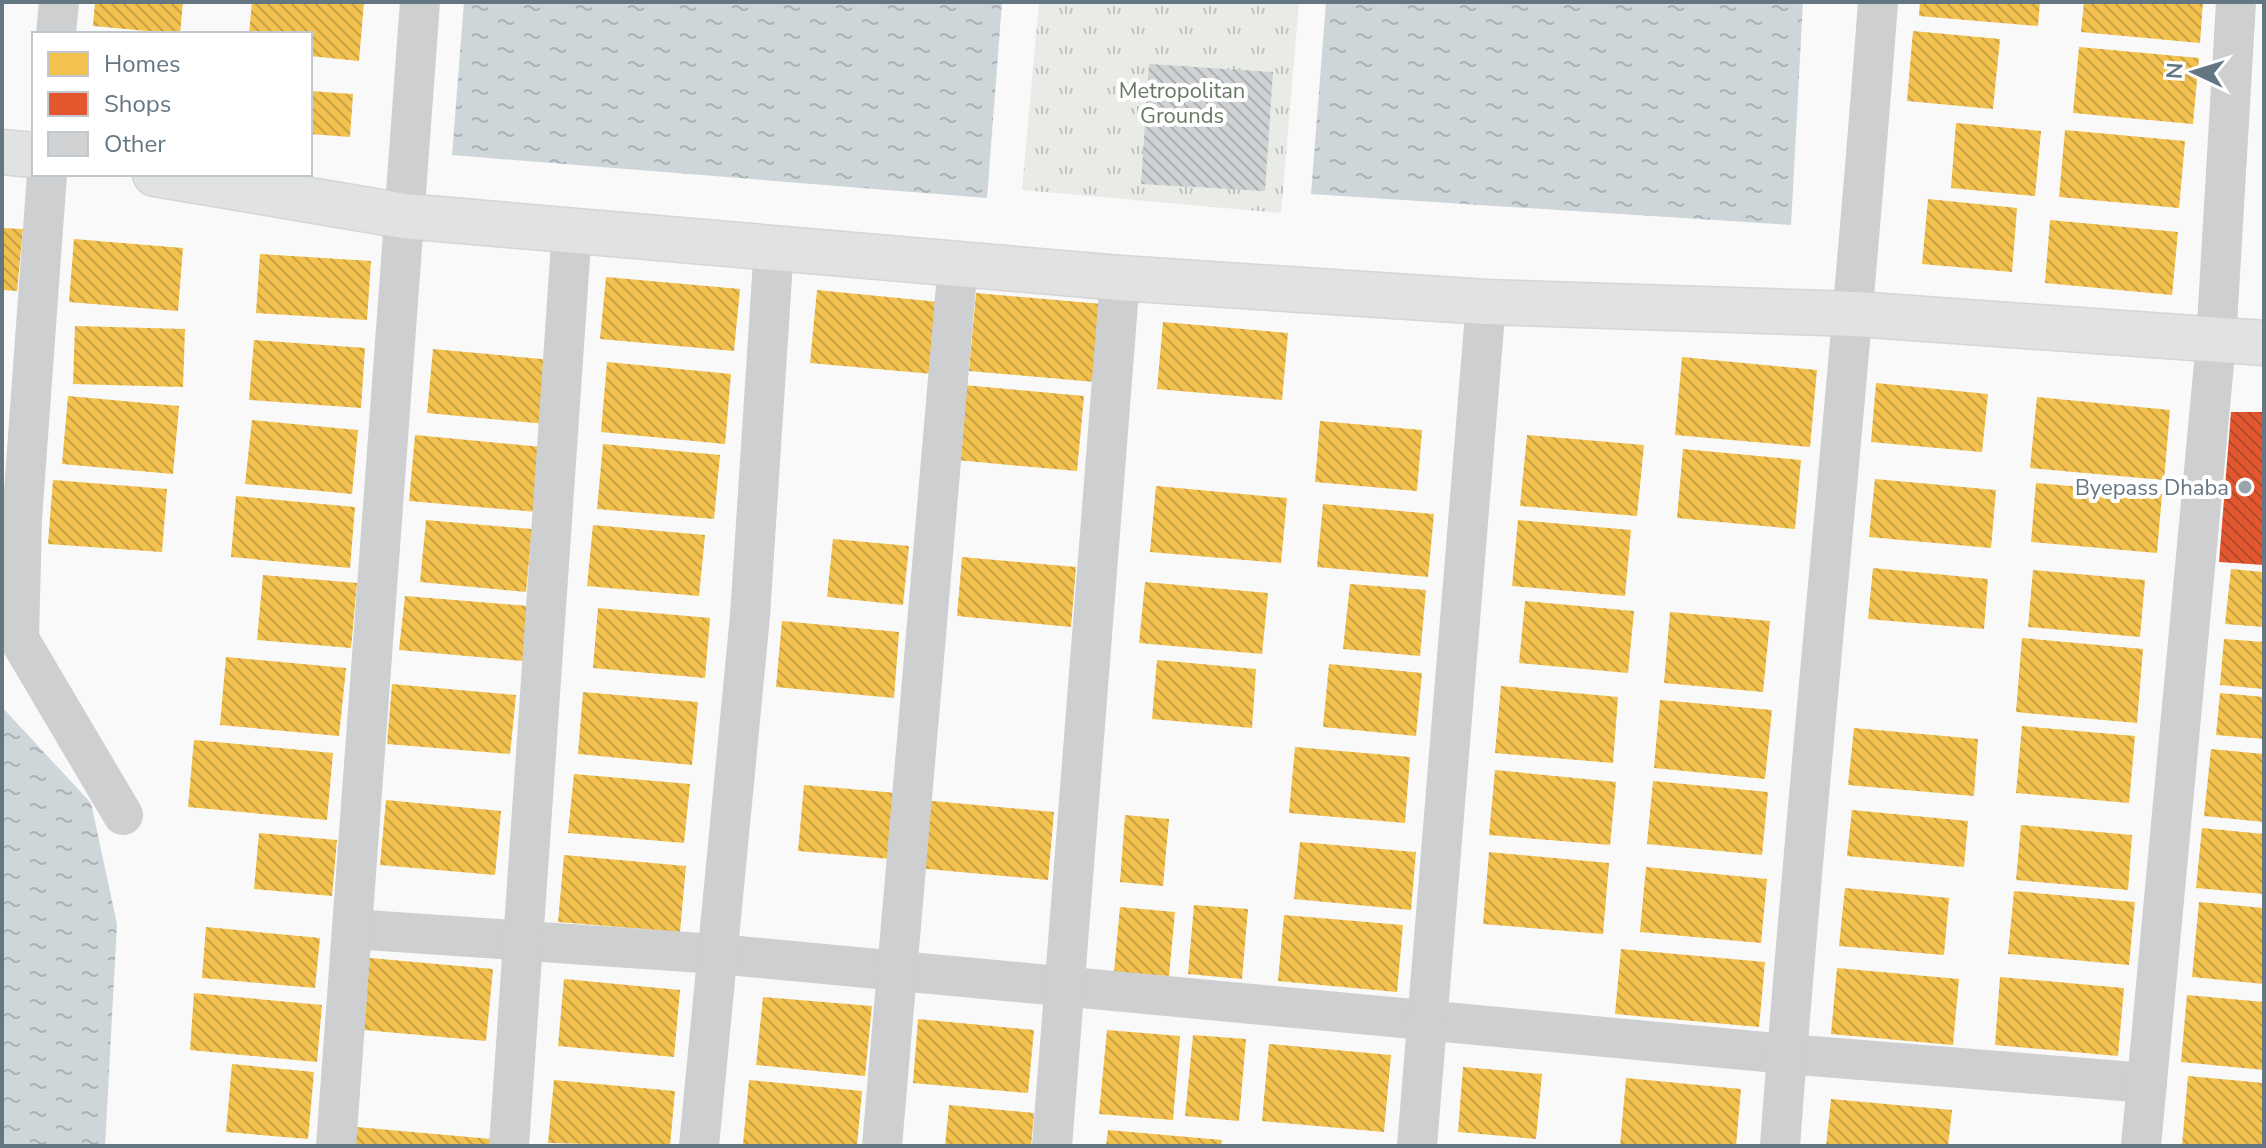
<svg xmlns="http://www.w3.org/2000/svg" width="2266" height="1148" viewBox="0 0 2266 1148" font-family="'Nunito Sans',sans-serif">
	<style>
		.grass { fill: url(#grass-tufts) }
		.water { fill: url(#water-ripples) }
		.homes { fill: url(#homes-back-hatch) }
		.shops { fill: url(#shops-back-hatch) }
		.building { fill: url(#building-back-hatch) }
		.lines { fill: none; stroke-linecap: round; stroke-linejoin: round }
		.secondary-casing { stroke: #d5d6d7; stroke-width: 47 }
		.street { stroke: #cecfd0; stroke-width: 40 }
		.secondary { stroke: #e1e2e2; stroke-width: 44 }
		.poi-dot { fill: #99a4ac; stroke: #fff; stroke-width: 3 }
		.labels { text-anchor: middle; stroke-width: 8; stroke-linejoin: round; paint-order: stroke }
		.park-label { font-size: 22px; fill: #687a64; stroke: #fff }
		.poi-label { font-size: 22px; fill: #657683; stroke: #fff; text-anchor: end }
	</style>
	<defs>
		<pattern id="grass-tufts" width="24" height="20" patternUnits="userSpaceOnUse" patternTransform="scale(2)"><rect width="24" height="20" fill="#e8ebe6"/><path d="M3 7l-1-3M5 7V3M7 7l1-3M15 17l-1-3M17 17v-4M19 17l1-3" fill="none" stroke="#c0c3c0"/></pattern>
		<pattern id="water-ripples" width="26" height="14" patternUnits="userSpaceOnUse" patternTransform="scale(2)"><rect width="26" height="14" fill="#ced6d9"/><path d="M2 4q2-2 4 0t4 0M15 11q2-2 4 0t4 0" fill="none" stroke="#abb2b5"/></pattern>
		<pattern id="homes-back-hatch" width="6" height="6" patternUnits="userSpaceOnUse" patternTransform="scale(2)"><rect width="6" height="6" fill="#f2c14e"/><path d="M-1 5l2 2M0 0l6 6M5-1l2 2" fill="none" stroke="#c8a146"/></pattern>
		<pattern id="shops-back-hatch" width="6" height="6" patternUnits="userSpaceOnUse" patternTransform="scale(2)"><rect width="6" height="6" fill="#e4572e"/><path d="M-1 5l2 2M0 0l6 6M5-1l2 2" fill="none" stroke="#b24a2c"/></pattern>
		<pattern id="building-back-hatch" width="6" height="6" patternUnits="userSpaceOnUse" patternTransform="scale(2)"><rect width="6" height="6" fill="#d0d2d3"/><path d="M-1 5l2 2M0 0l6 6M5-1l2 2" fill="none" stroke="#acafb1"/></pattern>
	</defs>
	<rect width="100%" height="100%" fill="#f9f9f9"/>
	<polygon class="grass" points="1039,2 1299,2 1281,213 1022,190"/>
	<g class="water">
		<polygon points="464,2 1002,2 987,198 452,155"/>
		<polygon points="1326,2 1803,2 1791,225 1311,194"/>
		<polygon points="2,707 91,803 117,924 105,1146 2,1146"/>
	</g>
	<g class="homes">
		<polygon points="95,2 183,2 180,34 93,26"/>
		<polygon points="252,2 364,2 359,61 310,56 310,34 249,34"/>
		<polygon points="1920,2 2040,2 2038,26 1919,16"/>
		<polygon points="2084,2 2203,2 2200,43 2081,32"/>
		<polygon points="1913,31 2000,39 1993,109 1907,101"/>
		<polygon points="2079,47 2199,58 2193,124 2073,113"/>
		<polygon points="310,91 353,94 350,137 310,134"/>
		<polygon points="1956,123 2041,131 2035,196 1951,188"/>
		<polygon points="2065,130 2185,141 2179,208 2059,197"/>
		<polygon points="1928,199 2017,208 2012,272 1922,264"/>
		<polygon points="2050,220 2178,232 2172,295 2045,283"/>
		<polygon points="2,228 23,229 17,291 2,290"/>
		<polygon points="74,239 183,248 178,311 69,302"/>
		<polygon points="260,254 371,261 367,320 256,313"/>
		<polygon points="606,277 740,289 734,351 600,339"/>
		<polygon points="817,290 939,302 933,374 810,363"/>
		<polygon points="976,293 1102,304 1095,382 969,371"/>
		<polygon points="1163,322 1288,333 1282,400 1157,389"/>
		<polygon points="75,326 185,329 183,387 73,384"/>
		<polygon points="254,340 365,348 361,408 249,400"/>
		<polygon points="433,349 552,360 546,424 427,413"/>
		<polygon points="1682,357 1817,370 1810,447 1675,435"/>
		<polygon points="607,362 731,374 725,444 601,432"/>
		<polygon points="1876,383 1988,394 1982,452 1871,442"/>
		<polygon points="964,385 1084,396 1077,471 956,460"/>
		<polygon points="68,396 179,406 173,474 62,464"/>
		<polygon points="2037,397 2170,410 2164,480 2030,468"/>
		<polygon points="252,420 358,430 352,494 245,484"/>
		<polygon points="1320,421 1422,430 1417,491 1315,482"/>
		<polygon points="415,435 542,447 537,512 409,501"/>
		<polygon points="1527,435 1644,445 1637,516 1520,506"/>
		<polygon points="603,444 720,455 714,519 597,509"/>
		<polygon points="1683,449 1801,460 1795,529 1677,518"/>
		<polygon points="1875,479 1996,490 1991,548 1869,537"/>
		<polygon points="53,480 167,489 162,552 48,544"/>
		<polygon points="2036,483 2162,494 2157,553 2031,542"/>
		<polygon points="1156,486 1287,498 1281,563 1150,552"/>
		<polygon points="236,496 355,507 350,568 231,557"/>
		<polygon points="1323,504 1434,514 1428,577 1317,567"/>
		<polygon points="426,520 532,529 526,592 420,582"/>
		<polygon points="1518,520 1631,530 1625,596 1512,586"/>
		<polygon points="593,525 705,535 699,596 587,586"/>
		<polygon points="833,539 909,546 903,605 827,597"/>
		<polygon points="962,557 1076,567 1071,627 957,616"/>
		<polygon points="1873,568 1988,579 1984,629 1868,619"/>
		<polygon points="2231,569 2264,572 2264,627 2225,624"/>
		<polygon points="2033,570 2145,580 2140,637 2028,627"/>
		<polygon points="263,575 357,583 351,648 257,640"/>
		<polygon points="1145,582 1268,593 1262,654 1139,643"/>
		<polygon points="1350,584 1426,590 1420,656 1343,649"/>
		<polygon points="405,596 528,606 523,661 399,650"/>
		<polygon points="1525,601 1634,611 1628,673 1519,663"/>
		<polygon points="598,608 710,618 705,678 593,668"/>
		<polygon points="1670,612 1770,621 1763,692 1664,683"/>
		<polygon points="782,621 899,632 894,698 776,687"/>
		<polygon points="2022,638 2143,649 2137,723 2016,712"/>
		<polygon points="2224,639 2264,642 2264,689 2220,685"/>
		<polygon points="226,657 346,668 339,736 220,725"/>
		<polygon points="1157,660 1256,669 1252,728 1152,719"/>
		<polygon points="1329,664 1422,673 1416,736 1323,727"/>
		<polygon points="392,684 516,695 510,754 387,744"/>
		<polygon points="1501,686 1618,697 1613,763 1495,753"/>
		<polygon points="583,692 698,702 692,765 578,754"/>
		<polygon points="2220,693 2264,697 2264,739 2216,735"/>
		<polygon points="1660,700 1772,710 1765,779 1654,768"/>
		<polygon points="2022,726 2135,736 2129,803 2016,793"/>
		<polygon points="1854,728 1978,739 1974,796 1848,785"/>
		<polygon points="194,740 333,753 327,820 188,807"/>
		<polygon points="1295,747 1410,757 1405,823 1289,813"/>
		<polygon points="2211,749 2264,754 2264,822 2204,816"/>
		<polygon points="1495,770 1616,782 1610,845 1489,835"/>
		<polygon points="574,774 690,784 684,843 568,833"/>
		<polygon points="1653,781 1768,792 1762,855 1647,844"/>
		<polygon points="804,785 897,793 891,859 798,851"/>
		<polygon points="386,800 501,811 495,875 380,865"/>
		<polygon points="922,800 1054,812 1048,880 917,868"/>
		<polygon points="1852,810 1968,821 1964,867 1847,856"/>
		<polygon points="1125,815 1169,819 1163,886 1120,882"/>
		<polygon points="2021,825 2132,835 2128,890 2016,880"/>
		<polygon points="2202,828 2264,834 2264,894 2196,888"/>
		<polygon points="259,833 337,840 332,896 254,889"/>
		<polygon points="1300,842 1416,852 1411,910 1294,899"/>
		<polygon points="1489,852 1609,863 1603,934 1483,924"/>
		<polygon points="564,855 686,866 680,932 558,922"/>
		<polygon points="1646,867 1767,879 1761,943 1640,932"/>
		<polygon points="1845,888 1949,898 1944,955 1839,946"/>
		<polygon points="2014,891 2135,902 2129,965 2008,954"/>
		<polygon points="2199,902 2264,908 2264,984 2192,977"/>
		<polygon points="1194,905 1248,909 1242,979 1188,974"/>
		<polygon points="1120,907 1175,912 1169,976 1114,972"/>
		<polygon points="1284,915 1403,925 1397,992 1278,981"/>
		<polygon points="206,927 320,938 315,988 202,978"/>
		<polygon points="1621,949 1765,962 1759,1027 1615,1014"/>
		<polygon points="359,957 493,969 486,1041 353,1029"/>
		<polygon points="1837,968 1959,979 1953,1045 1831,1034"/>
		<polygon points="2000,977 2124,988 2118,1056 1995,1045"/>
		<polygon points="564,979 680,990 674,1057 558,1046"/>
		<polygon points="194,993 322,1005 317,1062 190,1050"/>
		<polygon points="2187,995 2264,1002 2264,1070 2181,1062"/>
		<polygon points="763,997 872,1006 865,1076 756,1065"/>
		<polygon points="918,1019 1034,1030 1028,1093 913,1083"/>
		<polygon points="1107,1030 1180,1036 1173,1120 1099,1114"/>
		<polygon points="1193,1035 1246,1039 1239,1121 1185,1116"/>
		<polygon points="1269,1044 1391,1055 1384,1132 1262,1121"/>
		<polygon points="232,1064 314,1072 308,1139 226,1132"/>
		<polygon points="1463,1067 1542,1074 1536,1139 1458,1132"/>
		<polygon points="2188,1076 2264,1083 2264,1146 2182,1146"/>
		<polygon points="1626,1078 1741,1089 1736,1146 1620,1146"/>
		<polygon points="554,1080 675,1091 670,1146 548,1143"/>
		<polygon points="749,1080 862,1091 857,1146 743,1144"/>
		<polygon points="1831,1099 1952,1110 1948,1146 1826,1146"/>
		<polygon points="949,1105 1034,1113 1031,1146 945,1146"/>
		<polygon points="356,1127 491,1139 491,1146 354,1146"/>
		<polygon points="1108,1130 1222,1140 1221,1146 1106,1146"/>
	</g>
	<polygon class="shops" points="2231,412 2264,412 2264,565 2219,562"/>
	<polygon class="building" points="1149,64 1273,72 1265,191 1141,184"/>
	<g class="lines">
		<defs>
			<g id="secondary">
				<polyline points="2,152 34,155"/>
				<polyline points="155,174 404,216 1120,278 1486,302 1855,314 2264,343"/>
			</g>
		</defs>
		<use href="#secondary" class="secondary-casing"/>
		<g class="street">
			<polyline points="56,34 59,2"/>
			<polyline points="47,174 22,519 19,639 123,815"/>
			<polyline points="352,929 717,954 1787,1054 2147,1083"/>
			<polyline points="336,1146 420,2"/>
			<polyline points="509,1146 572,229"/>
			<polyline points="699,1146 750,616 774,246"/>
			<polyline points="882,1146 958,263"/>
			<polyline points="1052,1146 1120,278"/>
			<polyline points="1417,1146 1486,302"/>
			<path d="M1780,1146C1808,764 1850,384 1878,2"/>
			<polyline points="2141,1146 2216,342 2236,2"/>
		</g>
		<use href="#secondary" class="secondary"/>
	</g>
	<circle class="poi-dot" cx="2245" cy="487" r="8"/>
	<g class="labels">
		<g class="park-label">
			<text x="1182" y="98">Metropolitan<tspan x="1182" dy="25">Grounds</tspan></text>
		</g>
		<g class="poi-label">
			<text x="2229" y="495">Byepass Dhaba</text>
		</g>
	</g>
	<rect width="2266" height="1148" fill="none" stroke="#657683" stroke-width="8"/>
	<rect x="32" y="32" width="280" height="144" fill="#ffffff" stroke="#c1c8cd" stroke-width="2"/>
	<rect x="48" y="52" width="40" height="24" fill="#f2c14e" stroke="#c1c8cd" stroke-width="2"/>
	<text x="104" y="72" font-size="24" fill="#657683">Homes</text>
	<rect x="48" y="92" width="40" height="24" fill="#e4572e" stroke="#c1c8cd" stroke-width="2"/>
	<text x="104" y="112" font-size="24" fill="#657683">Shops</text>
	<rect x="48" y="132" width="40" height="24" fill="#d0d2d3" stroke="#c1c8cd" stroke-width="2"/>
	<text x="104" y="152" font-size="24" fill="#657683">Other</text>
	<g transform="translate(2194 72) rotate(274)" stroke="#ffffff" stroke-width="6" paint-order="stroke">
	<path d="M0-6L14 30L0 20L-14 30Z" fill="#657683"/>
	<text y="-12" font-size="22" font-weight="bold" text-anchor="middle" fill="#657683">N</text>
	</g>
</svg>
